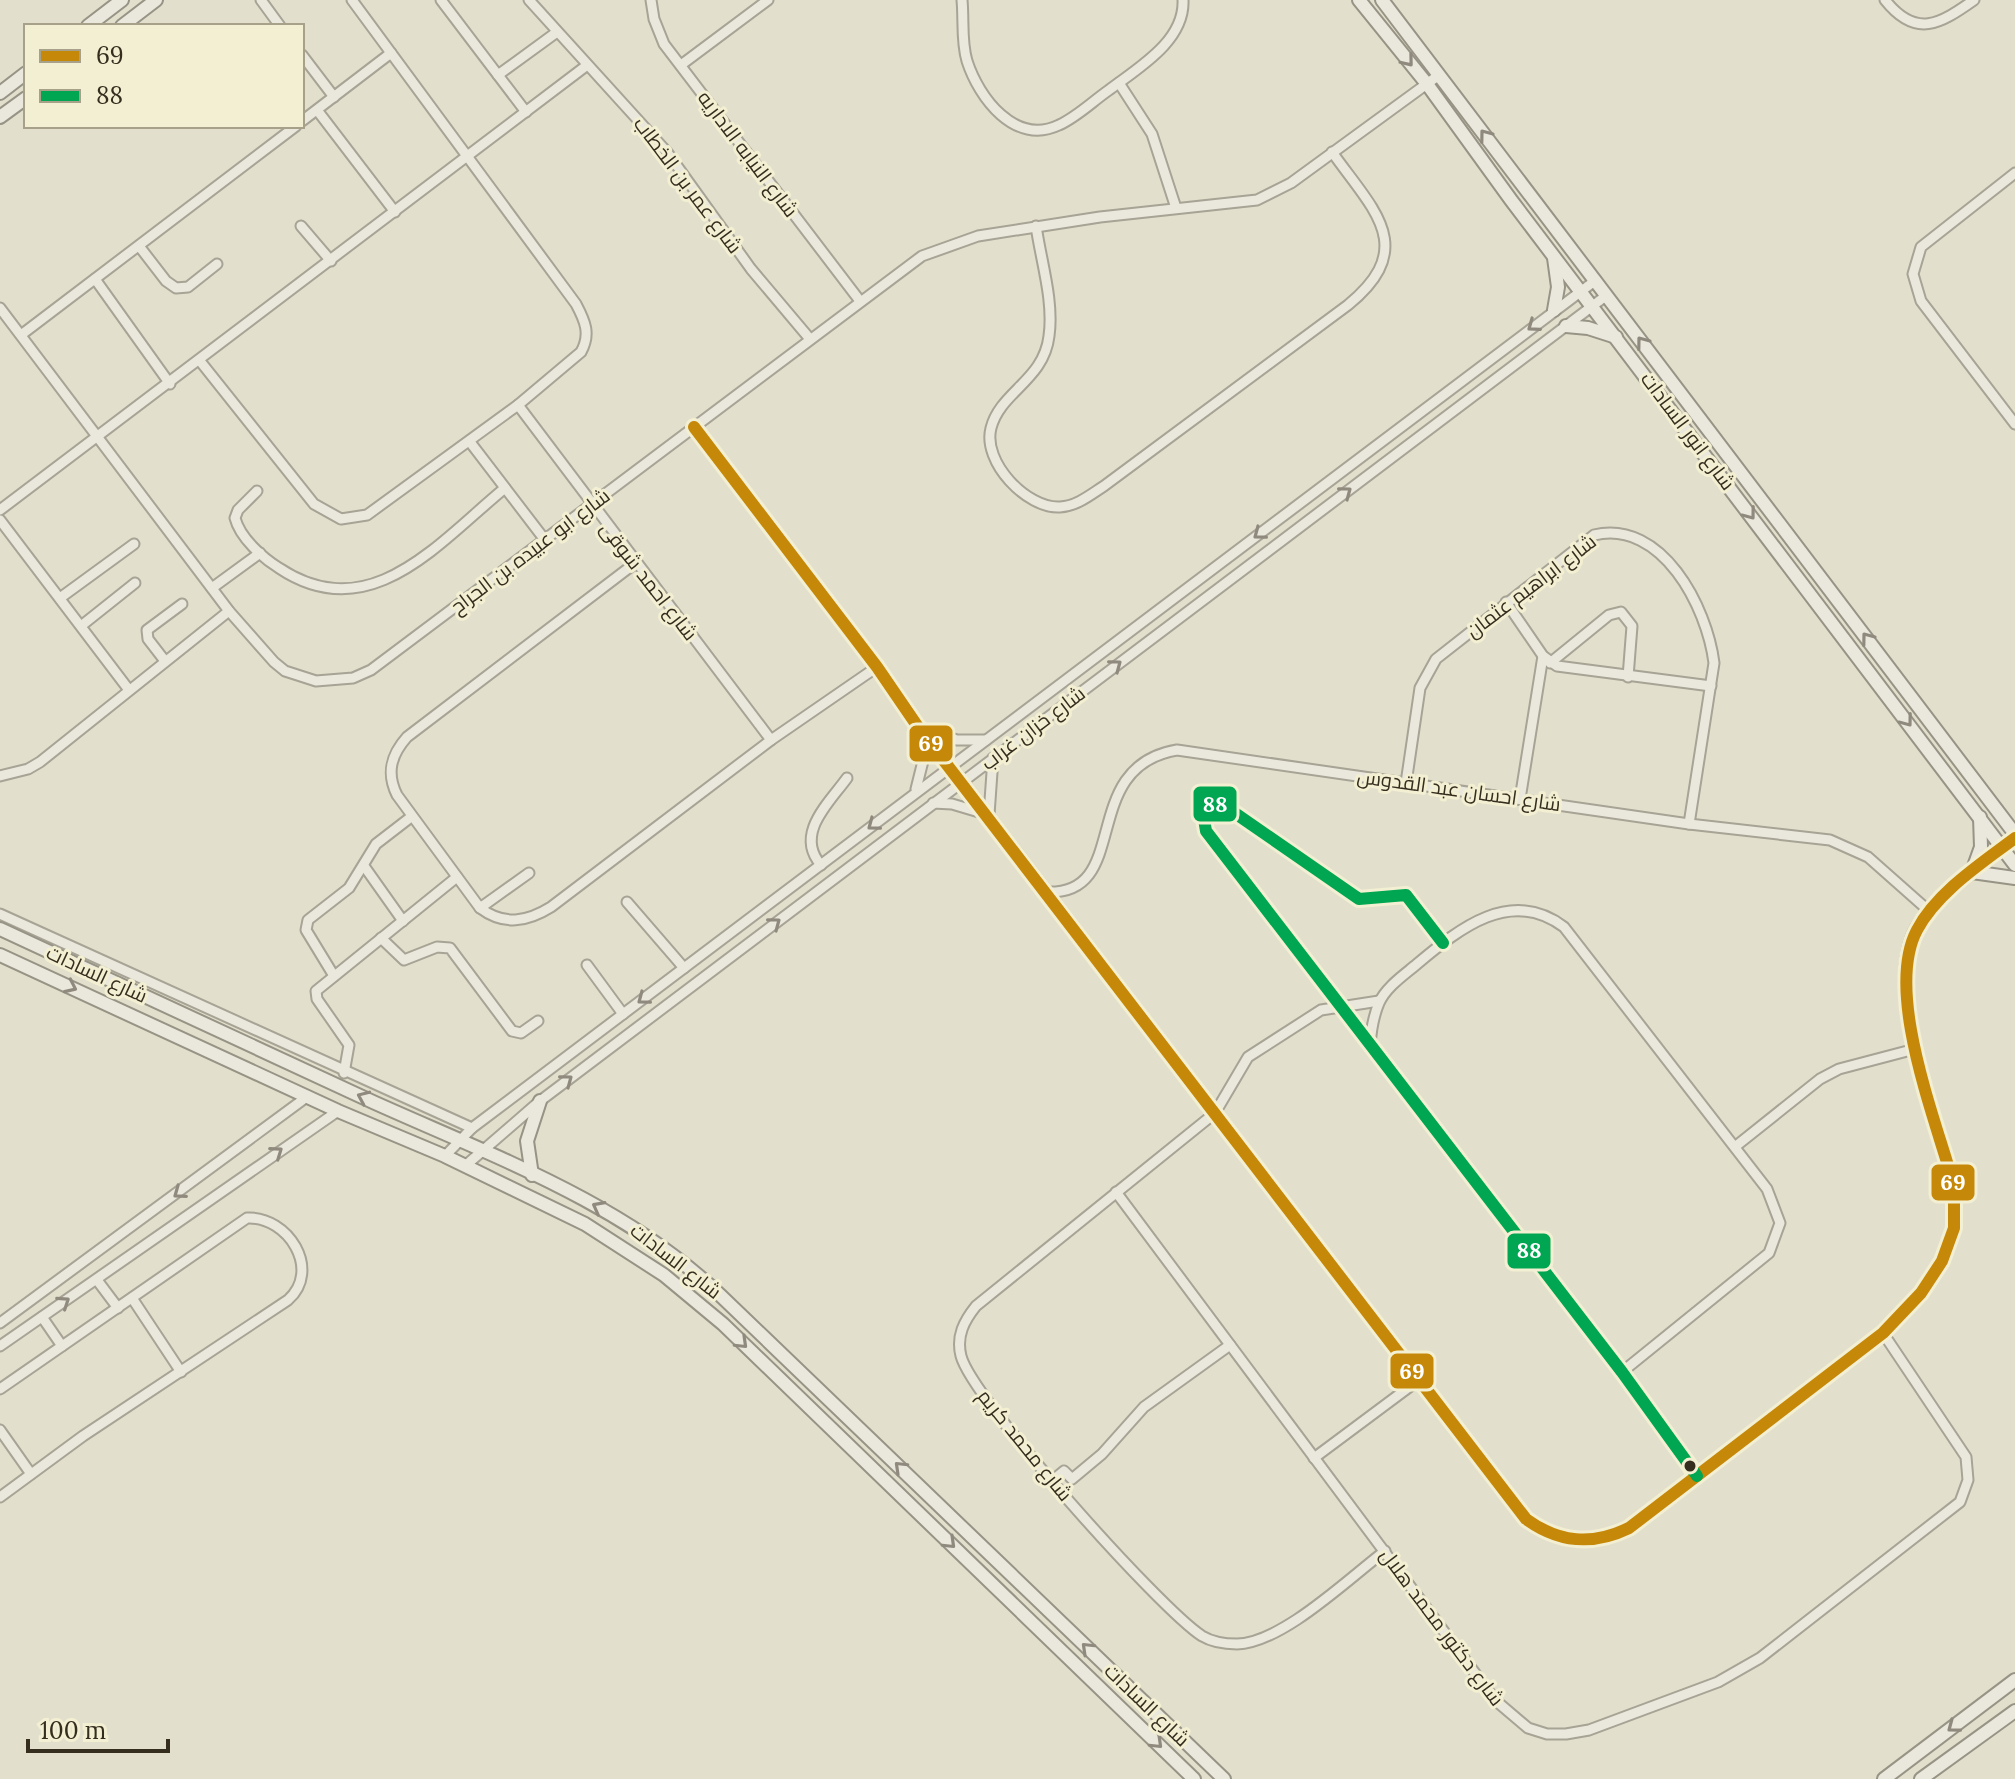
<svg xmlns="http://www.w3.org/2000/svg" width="2015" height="1779" viewBox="0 0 2015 1779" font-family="Lora,Cairo,serif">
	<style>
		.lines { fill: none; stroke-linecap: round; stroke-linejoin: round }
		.street-casing { stroke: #a7a395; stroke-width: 13 }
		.secondary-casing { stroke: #979385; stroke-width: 16 }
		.street { stroke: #eae8dd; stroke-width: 9 }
		.secondary { stroke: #eae8dd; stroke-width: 12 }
		.bus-1-casing { stroke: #f3efd2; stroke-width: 18 }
		.bus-2-casing { stroke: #f3efd2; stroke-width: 18 }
		.bus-1 { stroke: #c68808; stroke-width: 12 }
		.bus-2 { stroke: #00a651; stroke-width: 12 }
		.oneway { stroke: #908a7e }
		.bus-dot { fill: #352d1e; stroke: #f3efd2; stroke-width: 3 }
		.labels { text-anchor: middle; stroke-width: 6; stroke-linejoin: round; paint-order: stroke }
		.street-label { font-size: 20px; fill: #352d1e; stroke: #f3efd2 }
		.line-badge { stroke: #f3efd2; stroke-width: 3 }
		.badge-label { font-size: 22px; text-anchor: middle; font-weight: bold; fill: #fff }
	</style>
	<rect width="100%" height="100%" fill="#e2dfcc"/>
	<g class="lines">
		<defs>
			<g id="street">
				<polyline points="261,0 280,26"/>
				<polyline points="441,0 526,112"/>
				<polyline points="529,0 667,152 751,269 810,339"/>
				<polyline points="651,0 654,19 664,44 860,301"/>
				<path d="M962,0C964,20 961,41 967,61C979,98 1015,146 1059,125C1077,117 1093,101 1109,90C1138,68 1185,41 1183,0"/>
				<path d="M1885,0C1916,39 1940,24 1974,0"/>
				<polyline points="302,55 334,97"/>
				<polyline points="681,65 768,0"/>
				<polyline points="498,75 557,32"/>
				<polyline points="1119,83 1152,134 1176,208"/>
				<polyline points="317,110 395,212"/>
				<polyline points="302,121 391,53"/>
				<polyline points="2015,173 1921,247 1913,274 1921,301 2015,424"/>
				<polyline points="301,226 331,261"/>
				<path d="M1036,226C1041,261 1054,301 1049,336C1044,380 1000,392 991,428C982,462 1027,509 1060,507C1077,506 1090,495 1104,486L1348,305C1419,247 1373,210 1332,152"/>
				<polyline points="139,246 166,281 176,288 188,287 217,264"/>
				<polyline points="95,279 170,384"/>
				<polyline points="0,308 229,611 274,662 285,671 316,681 353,678 371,670 922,256 978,236 1100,217 1257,200 1291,183 1439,75"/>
				<polyline points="21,335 296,126"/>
				<path d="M200,361L314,504L341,519L367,515L518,405L581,352C591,334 585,321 576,304L352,0"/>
				<polyline points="518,405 771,740"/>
				<polyline points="694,427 949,766"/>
				<polyline points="470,442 545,540"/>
				<path d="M257,491L238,510L235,518C240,538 263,558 279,568C370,629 439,542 505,488"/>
				<polyline points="0,510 586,66"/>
				<polyline points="0,520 129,690"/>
				<path d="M634,564L407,737C391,755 386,773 397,795L480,908C504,926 527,922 551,907L771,740L877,667"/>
				<polyline points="212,588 260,553"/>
				<polyline points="60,598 134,544"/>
				<polyline points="1506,602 1543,656 1557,666 1711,686"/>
				<polyline points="81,626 135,583"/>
				<polyline points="165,661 148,639 147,630 182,604"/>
				<polyline points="1550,663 1609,615 1621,612 1632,626 1628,677"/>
				<polyline points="923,729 957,740 986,740"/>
				<polyline points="0,776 28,769 40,762 229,611"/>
				<path d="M1406,783L1420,688L1436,659L1594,535C1662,519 1707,607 1714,663L1689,824"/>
				<polyline points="916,789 925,753 920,734"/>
				<polyline points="1520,799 1543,656"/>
				<polyline points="933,803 952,804 989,815 993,758"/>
				<path d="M821,865C794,834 829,803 847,778"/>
				<polyline points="364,866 403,921"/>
				<path d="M1046,892C1134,896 1076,767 1177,750L1689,824L1830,840L1868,857L1929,911"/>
				<polyline points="627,902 684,968"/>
				<polyline points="480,908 529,873"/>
				<polyline points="0,914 472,1128"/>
				<polyline points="381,938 404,960 437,947 450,948 512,1031 521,1033 538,1021"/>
				<polyline points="1443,943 1406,895 1359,899 1229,809 1215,804 1203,813 1206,831 1622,1372 1697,1476"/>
				<polyline points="587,965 623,1014"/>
				<polyline points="334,976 306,930 308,920 349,888 376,844 411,817"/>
				<path d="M1379,1001L1321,1010L1248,1057L1215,1113L976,1306C964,1321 956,1336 961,1356C972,1399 1160,1609 1202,1636C1212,1642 1226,1644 1237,1644C1282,1643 1348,1579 1385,1551"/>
				<path d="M1370,1046C1371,1031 1373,1017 1379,1003C1386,987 1404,975 1417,964C1460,928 1511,887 1564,927L1767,1189L1780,1223L1769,1253L1622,1372"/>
				<polyline points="344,1073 349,1045 317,999 316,991 457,877"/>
				<polyline points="1736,1146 1820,1079 1839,1069 1915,1049"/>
				<polyline points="445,1156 472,1128 1596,280"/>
				<polyline points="465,1166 540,1101 1607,295"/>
				<polyline points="1116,1192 1495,1700 1528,1728 1547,1734 1566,1734 1589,1730 1718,1682 1760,1658 1960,1502 1968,1480 1966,1457 1883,1333"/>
				<polyline points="97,1280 118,1308"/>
				<polyline points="132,1298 181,1372"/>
				<polyline points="42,1317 62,1346"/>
				<polyline points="0,1323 308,1096"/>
				<polyline points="0,1346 338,1111"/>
				<path d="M0,1389L247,1218C288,1216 322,1270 288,1300L83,1436L0,1497"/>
				<polyline points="0,1430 31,1474"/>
				<polyline points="1314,1458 1420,1379"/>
				<polyline points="1053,1480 1064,1471 1072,1479 1102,1454 1144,1407 1230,1345"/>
			</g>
			<g id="secondary">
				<polyline points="1359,0 1427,84 1511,200 2015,865"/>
				<polyline points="1382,0 2015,834"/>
				<polyline points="88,26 122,0"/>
				<polyline points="122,26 156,0"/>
				<polyline points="0,93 26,73"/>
				<polyline points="0,117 26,98"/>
				<polyline points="1554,310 1558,287 1554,258"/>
				<polyline points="1566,326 1588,328 1616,337"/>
				<path d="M949,766L1526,1519C1559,1543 1592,1546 1629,1528L1883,1333L1921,1293L1942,1261L1954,1228V1186C1936,1120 1883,989 1917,928C1936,896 1973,871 2002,848"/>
				<polyline points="1980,817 1981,847 1972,872 2015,878"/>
				<path d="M0,929C124,987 248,1045 373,1102C493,1156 623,1203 720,1295L1224,1779"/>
				<polyline points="0,955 338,1111 445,1156 585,1224 664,1275 723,1324 1194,1779"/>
				<polyline points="532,1175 527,1141 540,1101"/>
				<polyline points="1884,1779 2015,1680"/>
				<polyline points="1921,1779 2015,1711"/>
			</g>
		</defs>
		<use href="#street" class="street-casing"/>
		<use href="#secondary" class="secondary-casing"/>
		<use href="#street" class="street"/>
		<use href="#secondary" class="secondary"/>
		<defs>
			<path id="bus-1" d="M694,427L877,667L918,727L1526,1519C1559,1543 1592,1546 1629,1528L1883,1333L1921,1293L1942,1261L1954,1228V1186C1936,1120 1884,992 1917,930C1937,892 1982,863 2015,838"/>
			<polyline id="bus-2" points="1443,943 1406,895 1359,899 1229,809 1215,804 1203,813 1206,831 1622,1372 1697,1476"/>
		</defs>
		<use href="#bus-1" class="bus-1-casing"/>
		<use href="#bus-2" class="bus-2-casing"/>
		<use href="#bus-1" class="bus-1"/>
		<use href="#bus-2" class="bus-2"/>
	</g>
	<defs><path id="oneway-chevron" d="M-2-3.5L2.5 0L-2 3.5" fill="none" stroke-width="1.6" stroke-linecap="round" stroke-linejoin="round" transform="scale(2)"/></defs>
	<g class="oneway">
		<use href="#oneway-chevron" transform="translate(1408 61) rotate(51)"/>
		<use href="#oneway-chevron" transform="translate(1485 135) rotate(-127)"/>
		<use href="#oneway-chevron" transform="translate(1533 326) rotate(144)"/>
		<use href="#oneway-chevron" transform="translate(1642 342) rotate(-127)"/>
		<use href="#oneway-chevron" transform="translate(1346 492) rotate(-37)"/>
		<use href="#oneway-chevron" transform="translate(1750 514) rotate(53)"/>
		<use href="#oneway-chevron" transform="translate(1259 534) rotate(143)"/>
		<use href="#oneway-chevron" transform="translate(1867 638) rotate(-127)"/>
		<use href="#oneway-chevron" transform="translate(1116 665) rotate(-37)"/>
		<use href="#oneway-chevron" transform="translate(1907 721) rotate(53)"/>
		<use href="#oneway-chevron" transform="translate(873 825) rotate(143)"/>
		<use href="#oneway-chevron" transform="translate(775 923) rotate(-37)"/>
		<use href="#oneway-chevron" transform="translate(71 987) rotate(25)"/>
		<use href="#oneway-chevron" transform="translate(643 999) rotate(143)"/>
		<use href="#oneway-chevron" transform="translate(567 1080) rotate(-37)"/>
		<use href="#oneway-chevron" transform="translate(363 1097) rotate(-156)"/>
		<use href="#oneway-chevron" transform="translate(277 1152) rotate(-35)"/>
		<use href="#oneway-chevron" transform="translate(179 1193) rotate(144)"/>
		<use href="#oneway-chevron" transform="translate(598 1207) rotate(-152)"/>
		<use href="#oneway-chevron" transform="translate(64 1302) rotate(-34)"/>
		<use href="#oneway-chevron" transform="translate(742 1343) rotate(44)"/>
		<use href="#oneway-chevron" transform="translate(900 1467) rotate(-136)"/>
		<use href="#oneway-chevron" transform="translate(950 1543) rotate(44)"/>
		<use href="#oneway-chevron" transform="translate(1087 1648) rotate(-136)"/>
		<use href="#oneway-chevron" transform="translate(1953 1727) rotate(143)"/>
		<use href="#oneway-chevron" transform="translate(1157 1743) rotate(44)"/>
	</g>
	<circle class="bus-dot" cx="1690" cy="1466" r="7"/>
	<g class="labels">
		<g class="street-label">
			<text transform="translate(748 154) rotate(53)" y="7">شارع النيابه الاداريه</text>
			<text transform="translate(688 185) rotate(53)" y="7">شارع عمر بن الخطاب</text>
			<text transform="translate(1688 431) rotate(53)" y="7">شارع انور السادات</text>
			<text transform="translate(530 551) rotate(-37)" y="7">شارع ابو عبيده بن الجراح</text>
			<text transform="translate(649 581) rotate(52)" y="7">شارع احمد شوقى</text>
			<text transform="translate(1531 586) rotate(-37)" y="7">شارع ابراهيم عثمان</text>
			<text transform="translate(1033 728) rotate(-37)" y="7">شارع خزان غراب</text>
			<text transform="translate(1459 790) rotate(8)" y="7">شارع احسان عبد القدوس</text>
			<text transform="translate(97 974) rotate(25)" y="7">شارع السادات</text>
			<text transform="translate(676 1261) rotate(38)" y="7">شارع السادات</text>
			<text transform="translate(1025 1445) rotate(51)" y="7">شارع محمد كريم</text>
			<text transform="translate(1442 1627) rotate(53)" y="7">شارع دكتور محمد هلال</text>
			<text transform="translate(1147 1705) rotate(44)" y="7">شارع السادات</text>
		</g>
	</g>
	<g class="line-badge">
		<rect x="908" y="724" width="46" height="39" rx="8" fill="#c68808"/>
		<rect x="1192" y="785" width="46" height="38" rx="8" fill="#00a651"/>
		<rect x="1930" y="1163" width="46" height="39" rx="8" fill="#c68808"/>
		<rect x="1506" y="1232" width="46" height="38" rx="8" fill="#00a651"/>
		<rect x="1389" y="1352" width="46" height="38" rx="8" fill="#c68808"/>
	</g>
	<g class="badge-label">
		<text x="931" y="751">69</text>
		<text x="1215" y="812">88</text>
		<text x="1953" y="1190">69</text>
		<text x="1529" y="1258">88</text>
		<text x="1412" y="1379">69</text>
	</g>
	<rect x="24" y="24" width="280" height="104" fill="#f3efd2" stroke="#a7a18a" stroke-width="2"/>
	<rect x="40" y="50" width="40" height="12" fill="#c68808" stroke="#a7a18a" stroke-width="2"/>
	<text x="96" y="64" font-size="24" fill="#352d1e">69</text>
	<rect x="40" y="90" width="40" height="12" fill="#00a651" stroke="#a7a18a" stroke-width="2"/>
	<text x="96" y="104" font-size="24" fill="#352d1e">88</text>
	<path d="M28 1739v12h140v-12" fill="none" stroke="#352d1e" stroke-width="4"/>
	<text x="40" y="1739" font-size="24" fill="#352d1e" stroke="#f3efd2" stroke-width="6" paint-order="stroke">100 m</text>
</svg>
